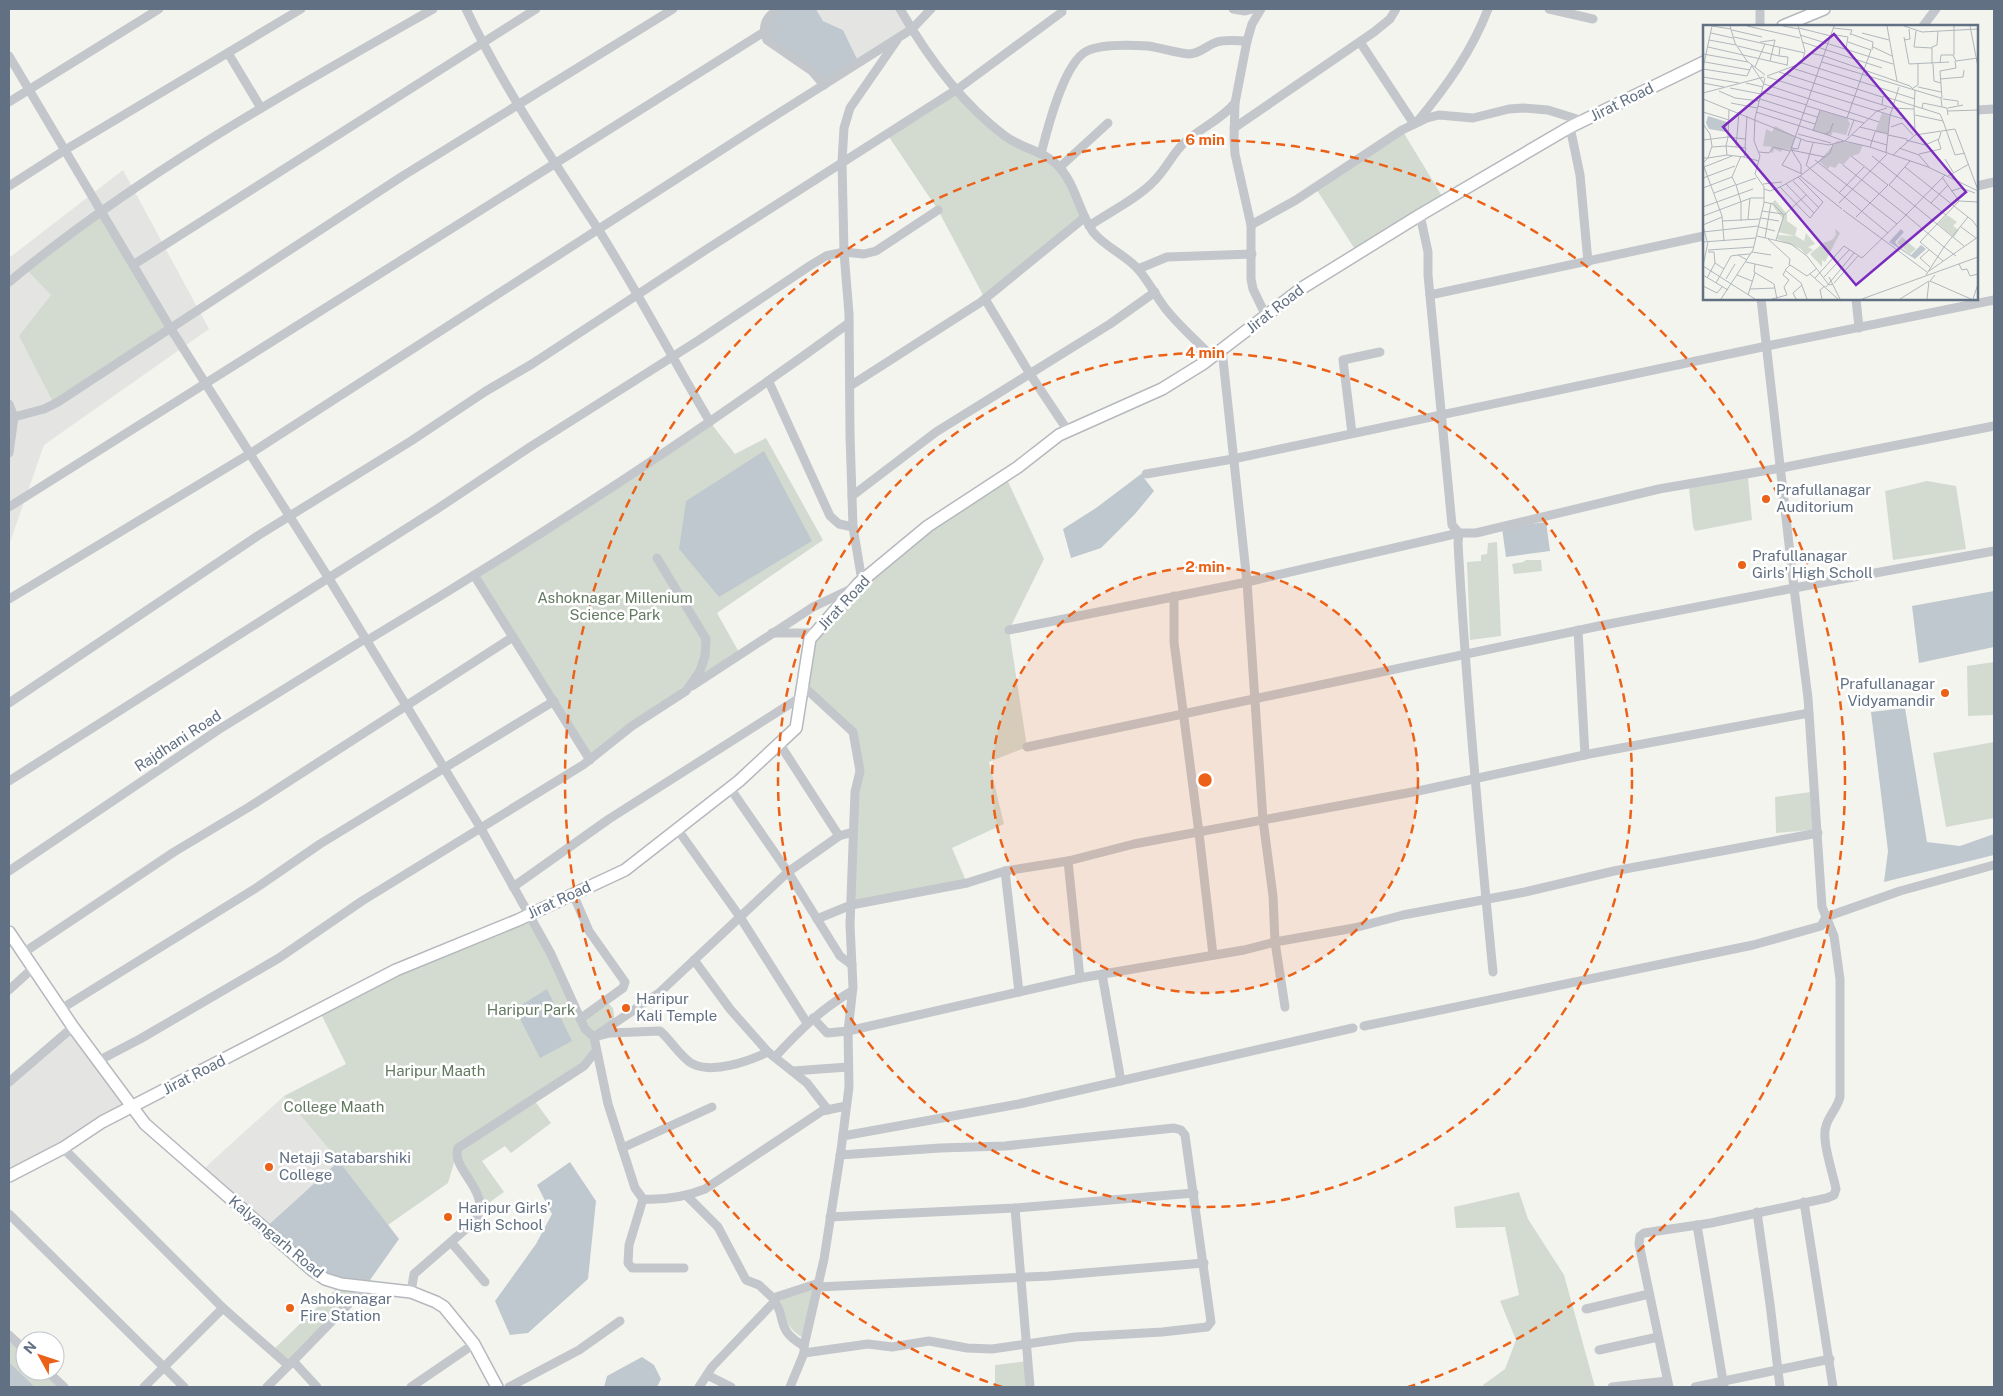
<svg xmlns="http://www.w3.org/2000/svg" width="2003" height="1396" viewBox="0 0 2003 1396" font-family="'Public Sans',sans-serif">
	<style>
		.built { fill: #e4e5e3 }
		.green { fill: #d3dbd0 }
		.water { fill: #bfc8ce }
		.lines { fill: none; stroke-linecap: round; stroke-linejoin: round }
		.secondary-casing { stroke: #b5b9be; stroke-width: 14 }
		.street { stroke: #c3c6ca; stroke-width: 9 }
		.secondary { stroke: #fff; stroke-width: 11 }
		.ring { fill: none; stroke: #eb6118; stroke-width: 2.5; stroke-dasharray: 9 6 }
		.poi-dot { fill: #eb6118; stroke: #fff; stroke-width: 2 }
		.labels { text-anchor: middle; stroke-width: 5; stroke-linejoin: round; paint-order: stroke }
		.street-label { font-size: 15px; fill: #617082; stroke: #fff }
		.poi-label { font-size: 15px; fill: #617082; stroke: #fff; text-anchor: start }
		.park-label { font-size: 15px; fill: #637960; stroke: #fff }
		.inset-road { fill: none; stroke: #b0b7bc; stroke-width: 1 }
		.view { fill: #7b2cbf; fill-opacity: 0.15; stroke: #7b2cbf; stroke-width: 2.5 }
		.inset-edge { fill: none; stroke: #617082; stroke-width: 2.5 }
		.centre { fill: #eb6118; stroke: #fff; stroke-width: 2.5 }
		.ring-label { font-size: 15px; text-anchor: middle; font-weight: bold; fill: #eb6118; stroke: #fff; stroke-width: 5; stroke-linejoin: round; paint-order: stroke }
	</style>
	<rect width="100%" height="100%" fill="#f4f4ef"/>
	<g class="built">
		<polygon points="816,9 900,9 912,29 859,63 843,30 823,21"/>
		<polygon points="123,170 209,329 44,445 9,545 9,258"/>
		<polygon points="73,1027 131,1107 9,1176 9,1080"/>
		<polygon points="284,1096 339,1161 264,1229 199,1173"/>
	</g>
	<g class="green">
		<polygon points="955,90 974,110 1060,167 1084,218 985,299 938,210 887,134"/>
		<polygon points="1402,130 1445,201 1358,254 1315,187"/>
		<polygon points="100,212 171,329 54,404 19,336 51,295 26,269"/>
		<polygon points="710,422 735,454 766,438 823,540 717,613 740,654 590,760 474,575"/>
		<polygon points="1005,475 1044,559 1009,630 1027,747 989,762 1004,824 952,848 967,883 851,905 860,771 853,732 803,686 810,639 856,587"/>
		<polygon points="1748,478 1752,520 1695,531 1693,526 1689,488"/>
		<polygon points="1927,481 1956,486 1966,549 1893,560 1885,491"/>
		<polygon points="1497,542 1501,636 1470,640 1467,562 1481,561 1481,555 1487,554 1488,543"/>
		<polygon points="1526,560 1541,560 1542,571 1514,574 1512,564 1523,562"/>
		<polygon points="1994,662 1994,715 1968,716 1967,666"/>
		<polygon points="1994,742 1994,818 1946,827 1933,753"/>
		<polygon points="1811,792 1813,830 1776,833 1775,797"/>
		<polygon points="529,915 579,1019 606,1001 613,1008 615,1023 594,1037 596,1051 534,1100 551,1123 511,1153 505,1146 482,1161 504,1192 480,1209 457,1153 448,1183 388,1225 339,1161 284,1096 346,1064 319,1010"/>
		<polygon points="1519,1192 1528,1219 1564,1275 1595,1387 1483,1387 1483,1385 1505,1369 1516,1340 1500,1301 1519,1295 1505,1227 1456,1228 1454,1207"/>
		<polygon points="341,1284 365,1287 288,1365 272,1351"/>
		<path d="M818,1285L806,1339C782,1328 788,1315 778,1296Z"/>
		<polygon points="9,1336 25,1352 25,1371 47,1371 64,1387 35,1387 9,1362"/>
		<polygon points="1028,1361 1030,1387 995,1387 995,1365"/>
	</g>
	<g class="water">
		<polygon points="779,9 816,9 823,21 843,30 859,63 824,85 767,40 766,23"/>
		<polygon points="764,451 812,541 719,597 679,549 686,501"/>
		<polygon points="1141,474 1154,491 1135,514 1101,548 1071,558 1063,529 1096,508"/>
		<polygon points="1546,522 1550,551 1506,557 1502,528"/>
		<polygon points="1994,591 1994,647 1919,663 1912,606"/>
		<polygon points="1905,708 1927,842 1960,846 1994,834 1994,855 1884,882 1888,851 1871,712"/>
		<polygon points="547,989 572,1041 540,1058 515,1009"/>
		<polygon points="339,1161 399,1239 365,1287 312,1270 264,1229"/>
		<polygon points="570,1162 596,1201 588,1279 528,1333 510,1335 495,1301 536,1244 552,1214 537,1185"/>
		<polygon points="642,1357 654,1365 661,1379 657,1387 604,1387 607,1376"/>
		<polygon points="9,1362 35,1387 9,1387"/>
	</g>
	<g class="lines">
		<defs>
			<g id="secondary">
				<polyline points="1783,26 1824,9"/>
				<polyline points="9,932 73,1027 145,1124 312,1270 325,1279 341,1284 411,1292 436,1302 444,1307 474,1344 497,1387"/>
				<polyline points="9,1176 63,1148 102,1122 396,970 518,920 625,870 739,781 796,728 810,639 858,584 928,526 1018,467 1059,435 1162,389 1204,363 1302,288 1420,215 1570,127 1704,62"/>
			</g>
		</defs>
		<use href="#secondary" class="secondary-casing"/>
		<g class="street">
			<path d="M466,9C503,87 551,157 598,229C638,292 672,358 710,422"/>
			<path d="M779,9C767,16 761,26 767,40L812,71L824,85"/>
			<path d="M900,9C927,56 961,103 1005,136C1022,149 1046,151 1060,168C1076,186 1079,212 1093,232C1105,247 1124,254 1137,268C1148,280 1155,295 1165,308C1179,326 1197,341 1212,357"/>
			<polyline points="1233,9 1245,11 1253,9"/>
			<polyline points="1261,9 1252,24 1247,41 1235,103 1234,139 1235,154 1251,225 1251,279 1253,289 1266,316"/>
			<polyline points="1549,9 1593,19"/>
			<polyline points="1760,9 1760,26"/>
			<polyline points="1923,26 1936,9"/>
			<polyline points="1360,42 1414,124"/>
			<polyline points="228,53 261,108"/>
			<path d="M9,56L171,329L328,577L480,827L551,954L585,1029L594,1037L610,1033L660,1031C670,1039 682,1059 693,1064C713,1074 749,1061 768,1052L807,1083L828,1110"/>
			<polyline points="9,102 159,9"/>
			<polyline points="1977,110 1994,109"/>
			<path d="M1417,122C1446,87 1472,51 1488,9"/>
			<polyline points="1570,127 1580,175 1588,262"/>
			<polyline points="1234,128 1374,32 1390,19 1396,9"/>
			<path d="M1041,154C1047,130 1064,62 1087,51C1101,44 1132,45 1148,46C1162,48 1175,53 1189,54C1200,54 1207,45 1217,42C1226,39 1238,41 1247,41"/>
			<polyline points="1060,167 1108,123"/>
			<polyline points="9,186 65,150 301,9"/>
			<polyline points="1977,186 1994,182"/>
			<polyline points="1420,215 1428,252 1428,275 1452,525 1459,533 1476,533 1659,489 1781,468 1994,426"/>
			<polyline points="1251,225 1296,200 1402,130 1427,118 1439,115 1473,118 1509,109 1523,108 1548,110 1583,121"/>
			<path d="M1089,226C1108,213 1138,198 1153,182C1166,170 1172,154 1184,143C1201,127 1220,121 1235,103"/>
			<polyline points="133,265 536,9"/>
			<polyline points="1138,269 1167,257 1252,254"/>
			<path d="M9,282C139,174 287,92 433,9"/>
			<polyline points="1430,295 1704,236"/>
			<polyline points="985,299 1030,374 1068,431"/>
			<polyline points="1856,299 1859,328"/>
			<polyline points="1222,350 1247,582 1263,820 1273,896 1275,942 1285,1007"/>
			<polyline points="769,382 830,516 839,524 853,527"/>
			<polyline points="850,386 981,302 1084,218"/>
			<polyline points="9,404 14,417 9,453"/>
			<polyline points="14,417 44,409 58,402 401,177 673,9"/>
			<polyline points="1352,433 1343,360 1380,352"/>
			<polyline points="1146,474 1233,459 1767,346 1994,300"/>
			<polyline points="852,496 936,432 1110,324 1155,292"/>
			<polyline points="9,507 764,32"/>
			<polyline points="474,575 590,760"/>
			<polyline points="862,581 853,527 850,435 849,314 844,252 842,162 844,128 850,108 897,40"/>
			<polyline points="1174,596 1174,642 1199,833 1213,955"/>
			<polyline points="9,599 251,453 754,129 912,29 931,9"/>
			<path d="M1009,630L1247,582L1459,533L1458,543C1466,686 1479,829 1493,972"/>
			<polyline points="1578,630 1585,755"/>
			<polyline points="772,633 815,633"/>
			<path d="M366,641C532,542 693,437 849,323"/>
			<polyline points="692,686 813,607 853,588"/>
			<polyline points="9,703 259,535 411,441 486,391 532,364 707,249 959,88 1062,12"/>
			<polyline points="779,743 839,836"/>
			<polyline points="1027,747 1599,626 1794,588 1761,299"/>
			<polyline points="9,781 437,509 530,447 699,340 811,265 826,256 844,252 864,254 876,251 938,210"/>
			<polyline points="730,788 788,872 840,956 852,965"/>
			<polyline points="678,830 740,917 807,1023"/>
			<polyline points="1068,861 1080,978"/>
			<polyline points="9,871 218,730 365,639"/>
			<polyline points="1005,871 1019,992"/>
			<polyline points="513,887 609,819 801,697"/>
			<polyline points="573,894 589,931 625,982 623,988 580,1019"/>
			<polyline points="817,919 851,905 967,883 1005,871 1068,861 1134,844 1418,791 1589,754 1809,713"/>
			<polyline points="23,953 174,852 249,807 513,637"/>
			<polyline points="694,960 730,1009 768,1052"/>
			<polyline points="1102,974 1121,1081"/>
			<polyline points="9,990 33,968"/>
			<polyline points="61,1009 256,888 320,844 554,701"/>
			<polyline points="813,1018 827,1033 848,1031 1080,978 1244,950 1275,942 1354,928 1403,915 1525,892 1614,871 1818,833"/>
			<polyline points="1364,1026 1753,945 1821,926 1826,917 1900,891 1994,865"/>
			<path d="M775,1057C799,1031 821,1009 852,991"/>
			<polyline points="98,1061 140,1039 279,958 362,901 583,765 632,726 686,691 700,671 705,656 706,639 657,558"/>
			<polyline points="793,1071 848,1067"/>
			<polyline points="9,1082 73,1027"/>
			<path d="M846,1106L822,1111L705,1189C685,1197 664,1200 643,1199L635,1188L608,1104L594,1037L659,993L788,872L839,836L853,832"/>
			<polyline points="843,1136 1019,1104 1353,1028"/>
			<polyline points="63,1148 223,1308 288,1365"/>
			<polyline points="622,1148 712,1107"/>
			<polyline points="687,1196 718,1227 746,1280 759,1285 773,1298 819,1283"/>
			<polyline points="643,1199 629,1245 628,1263 632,1268 684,1268"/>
			<polyline points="1804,1202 1833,1387"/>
			<polyline points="1015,1208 1030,1387"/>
			<polyline points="1757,1212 1770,1304 1780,1387"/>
			<polyline points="9,1214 184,1387"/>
			<polyline points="830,1217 1015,1208 1194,1193"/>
			<polyline points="1697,1225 1724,1387"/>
			<polyline points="451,1242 485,1282"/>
			<polyline points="818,1287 1049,1276 1204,1263"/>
			<path d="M411,1292L414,1274L475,1221C494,1192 450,1170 458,1148L584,1066L596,1051"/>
			<path d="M773,1298C788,1319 774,1329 804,1346"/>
			<polyline points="1586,1309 1649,1294"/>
			<polyline points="9,1335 25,1350"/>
			<polyline points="1599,1350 1658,1337"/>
			<polyline points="804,1353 868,1344 892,1347 929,1341 967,1348 992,1349 1075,1337 1162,1332 1207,1327 1211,1322 1185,1135 1181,1130 1174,1128 1005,1146 940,1148 840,1155"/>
			<polyline points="293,1361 365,1287"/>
			<polyline points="47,1371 64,1387"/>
			<polyline points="707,1375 731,1387"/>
			<polyline points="144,1387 223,1308"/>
			<polyline points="267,1387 293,1361 317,1387"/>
			<polyline points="411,1387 474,1344"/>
			<polyline points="509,1387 579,1350 620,1321"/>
			<polyline points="699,1387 712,1367 775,1301"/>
			<polyline points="790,1387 804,1353 804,1346 824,1259 841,1150 849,1087 848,1031 853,987 850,925 855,792 860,771 853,732 803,686"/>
			<polyline points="1612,1387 1667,1381"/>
			<path d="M1669,1387L1639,1244L1640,1236L1644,1233L1711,1223L1827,1198L1834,1195L1836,1189C1833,1173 1821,1140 1826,1126C1829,1115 1837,1109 1840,1097V979L1834,936L1822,907L1808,698L1794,588L1994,551"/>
			<polyline points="1695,1387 1830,1359"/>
		</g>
		<use href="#secondary" class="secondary"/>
	</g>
	<circle cx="1205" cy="780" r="213" fill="#eb6118" fill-opacity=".12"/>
	<g class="ring">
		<circle cx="1205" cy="780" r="213"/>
		<circle cx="1205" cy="780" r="427"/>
		<path d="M1002 1387A640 640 0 1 1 1408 1387"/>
	</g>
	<g class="poi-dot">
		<circle cx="1766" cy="499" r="5"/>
		<circle cx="1742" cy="565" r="5"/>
		<circle cx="1945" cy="693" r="5"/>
		<circle cx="626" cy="1008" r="5"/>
		<circle cx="269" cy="1167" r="5"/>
		<circle cx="448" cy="1217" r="5"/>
		<circle cx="290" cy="1308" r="5"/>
	</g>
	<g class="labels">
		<g class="street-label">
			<text transform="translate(1622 102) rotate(-26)" y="5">Jirat Road</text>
			<text transform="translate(1275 309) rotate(-38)" y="5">Jirat Road</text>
			<text transform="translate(844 603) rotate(-47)" y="5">Jirat Road</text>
			<text transform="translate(178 741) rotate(-33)" y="5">Rajdhani Road</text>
			<text transform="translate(559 900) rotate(-25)" y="5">Jirat Road</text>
			<text transform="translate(194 1075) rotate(-27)" y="5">Jirat Road</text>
			<text transform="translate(276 1237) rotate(40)" y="5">Kalyangarh Road</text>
		</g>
		<g class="poi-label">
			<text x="1776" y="495">Prafullanagar<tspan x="1776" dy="17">Auditorium</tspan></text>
			<text x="1752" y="561">Prafullanagar<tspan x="1752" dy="17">Girls' High Scholl</tspan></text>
			<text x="1935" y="689" text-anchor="end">Prafullanagar<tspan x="1935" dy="17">Vidyamandir</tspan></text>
			<text x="636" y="1004">Haripur<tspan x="636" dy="17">Kali Temple</tspan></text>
			<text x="279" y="1163">Netaji Satabarshiki<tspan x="279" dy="17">College</tspan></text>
			<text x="458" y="1213">Haripur Girls'<tspan x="458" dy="17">High School</tspan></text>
			<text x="300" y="1304">Ashokenagar<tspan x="300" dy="17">Fire Station</tspan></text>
		</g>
		<g class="park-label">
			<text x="615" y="603">Ashoknagar Millenium<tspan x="615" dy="17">Science Park</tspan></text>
			<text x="531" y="1015">Haripur Park</text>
			<text x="435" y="1076">Haripur Maath</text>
			<text x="334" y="1112">College Maath</text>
		</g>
	</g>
	<g transform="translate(1703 25)">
		<rect width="275" height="275" fill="#f4f4ef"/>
		<path d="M117,85L144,93L147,99L143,110L130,107L128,111L110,106ZM179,88L187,91L185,109L172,107ZM72,101L93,112L89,122L92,125L79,124L78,127L71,124L70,128L67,127L69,122L60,121L63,104L69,107ZM134,116L160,120L156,129L148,131L140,140L136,138L132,143L127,141L125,144L116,136ZM72,175L84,189V196L94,203L92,211L75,207L80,194L72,184L69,178ZM244,190L254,197L250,201L256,205L251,212L235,199ZM132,204L137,208L122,237L119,235V242L107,229L120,218L129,215L133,210ZM103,208L112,219L105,222L110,225L103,230L98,224L74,214L75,210L93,211L101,216ZM199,212L213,224L207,229L194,218Z" fill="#d3dbd0"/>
		<path d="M5,91L24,97L23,107L6,104L3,98ZM198,204L201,207L192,217L194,220L208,230L218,220L223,224L212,234L186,217Z" fill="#bfc8ce"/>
		<path class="inset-road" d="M9,1L28,4M27,1L32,18L44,36L62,50M44,1L97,13M80,1L96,4M184,1L194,56M201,1L219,7L275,4M251,1V30M267,1L275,42M96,3L128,11M130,3L149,5L147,10M29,5L59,12M213,6L211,22L229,23M8,8L30,13M159,8L186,15M128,9L145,12L143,23M148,9L170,17L169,25M97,10L190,39M31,12L102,28M201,12L206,39L246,37M6,15L33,20M201,15L207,14L206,4M57,17L72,15L67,36M99,17L179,43M35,21L76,31M5,22L84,40M77,22L76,31L85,32L84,41M170,22L189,31M0,29L45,37M101,33L107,28L121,31L207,61L212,66L211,84M2,37L47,45M119,37L238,73L239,82M99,38L212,74M237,38L238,30H250L253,36L275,33M229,39V22L234,20L235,6M230,39L231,56L238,58M49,41L61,59L176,97M52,42L62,19M0,43L9,1M89,43L179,72M0,44L44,51L49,40M76,47L189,83L211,84L212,106L215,109M64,51L99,38L102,26L95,1M0,52L36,58M64,52L200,94M237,54L260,52L261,45M0,58L21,62M43,58L60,62M215,62L238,67M27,63L58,69M210,63L215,60V39M16,66L32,73L56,76M59,67L104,80M0,68L61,52M239,73L237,46L253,43L252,36M0,74L103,116L126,120L141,116L167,122L225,142L275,166M57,74L114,92M240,74L255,76V80M28,78L54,83M179,80L180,71L237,89L240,96M55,81L112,99M104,81L161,98M245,83L260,80M219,84L220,78L244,83L245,90M245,86L275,85M0,87L26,95M53,87L122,109L127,107L130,98M212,90L240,96L252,130L262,128M144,93L168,25L145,17M0,99L7,109L9,121L5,133H0M157,102L185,109M188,102L199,98L210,110M110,106L117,85M95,109L128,118M122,109L141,116M149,110L184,120M185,110L204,114M145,111L151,95M0,115L25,112L26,85M203,115L222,120L236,114L238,107M142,116L174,86L184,83M9,122L23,121L25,112L42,114M33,122L36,87M167,122L172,107M42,123L44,91M89,123L95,124L98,114M196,123L216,130L226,142M56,127L66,128L70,122L87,126M183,128L187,91L196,62M216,129L238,124L235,114M190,130L212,110L252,104L275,165M148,131L185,160L153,192M169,131L243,190M41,132L24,130L23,121L43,123L41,132L56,136M242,134L250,147M112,135L194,199M207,136L186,160L261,221M0,138L5,133L24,130M0,139L19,191L21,216M140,140L203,190L242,150M103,141L110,118M104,141L185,208M1,142L29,131M202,142L270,196L275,203M98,148V140L88,124L131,1M99,149L79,140L88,125L122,132M97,151L139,184M245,151L266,139M239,152L256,176L217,217L240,236M0,153L32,141M90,156L116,183M60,159L79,157M83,159L111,188M33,160L29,152L38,131M77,162L107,193L120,177L95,152M0,163L29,152M61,164L67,166L77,162L97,151L127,128L130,119M72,164L98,194M248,166L258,163L272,168M11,168L32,160M136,168L161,142M256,176L275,177M61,177L70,179L81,190M136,178L184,129M228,178L245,160M0,182L50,164M140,185L224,247M59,186L80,189M0,191L48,173H61M58,193L76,196M45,194L47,173M19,196L57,194M38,196V177L33,160L53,153M0,200L19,192M0,201L4,216M56,202L72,206M258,202L273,213M0,207L55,201M54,211L88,219L104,231L126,260L130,259M62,213L68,178M65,214L87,234L86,240M73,215L81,190L103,170M0,217L53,213M5,225L51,222M226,225L217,233L227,242M5,227H11L12,238L21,244M49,227L68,230M253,231L241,222L265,192M44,235L35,230L47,229M43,237L70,243M52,239L51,247L71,259L74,274M256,239L259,245L264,244L267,251L275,249M0,241L52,274M0,241L5,217M226,246L275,212M107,249L135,274M0,250L25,265M34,250L49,256M232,250L227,256L268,274M121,252L146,225M126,252L137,274M4,253L12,238M112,253L141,221L159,233L203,190L241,222L223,250M23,254L32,239M13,258L28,231L35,230M131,258L155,231M0,261L14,268L19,262M123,262L151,228M47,264L72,263M45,270L52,248M18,274L50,225L61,178V162L52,149L57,131L51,116L52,93L62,53M69,274L84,270L81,262L86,255L80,250L82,246M93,274L90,268L99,260M104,274L98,258L82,245L87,240L104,251L113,244M119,274L117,265L122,261M159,274L275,232M197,274L226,256M224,274L226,256M270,274L275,259"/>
		<path class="view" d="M131,9L263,167L153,260L20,102Z"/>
		<rect width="275" height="275" class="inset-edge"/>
	</g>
	<circle cx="1205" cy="780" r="8" class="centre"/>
	<g class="ring-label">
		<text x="1205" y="145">6 min</text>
		<text x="1205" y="358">4 min</text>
		<text x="1205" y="572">2 min</text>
	</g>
	<rect width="2003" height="1396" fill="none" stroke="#617082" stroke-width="20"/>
	<g transform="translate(40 1356) rotate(310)"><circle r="24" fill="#ffffff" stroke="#c0c6cd"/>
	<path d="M0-4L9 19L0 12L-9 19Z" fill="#eb6118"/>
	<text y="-8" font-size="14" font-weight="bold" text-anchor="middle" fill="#617082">N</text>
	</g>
</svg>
